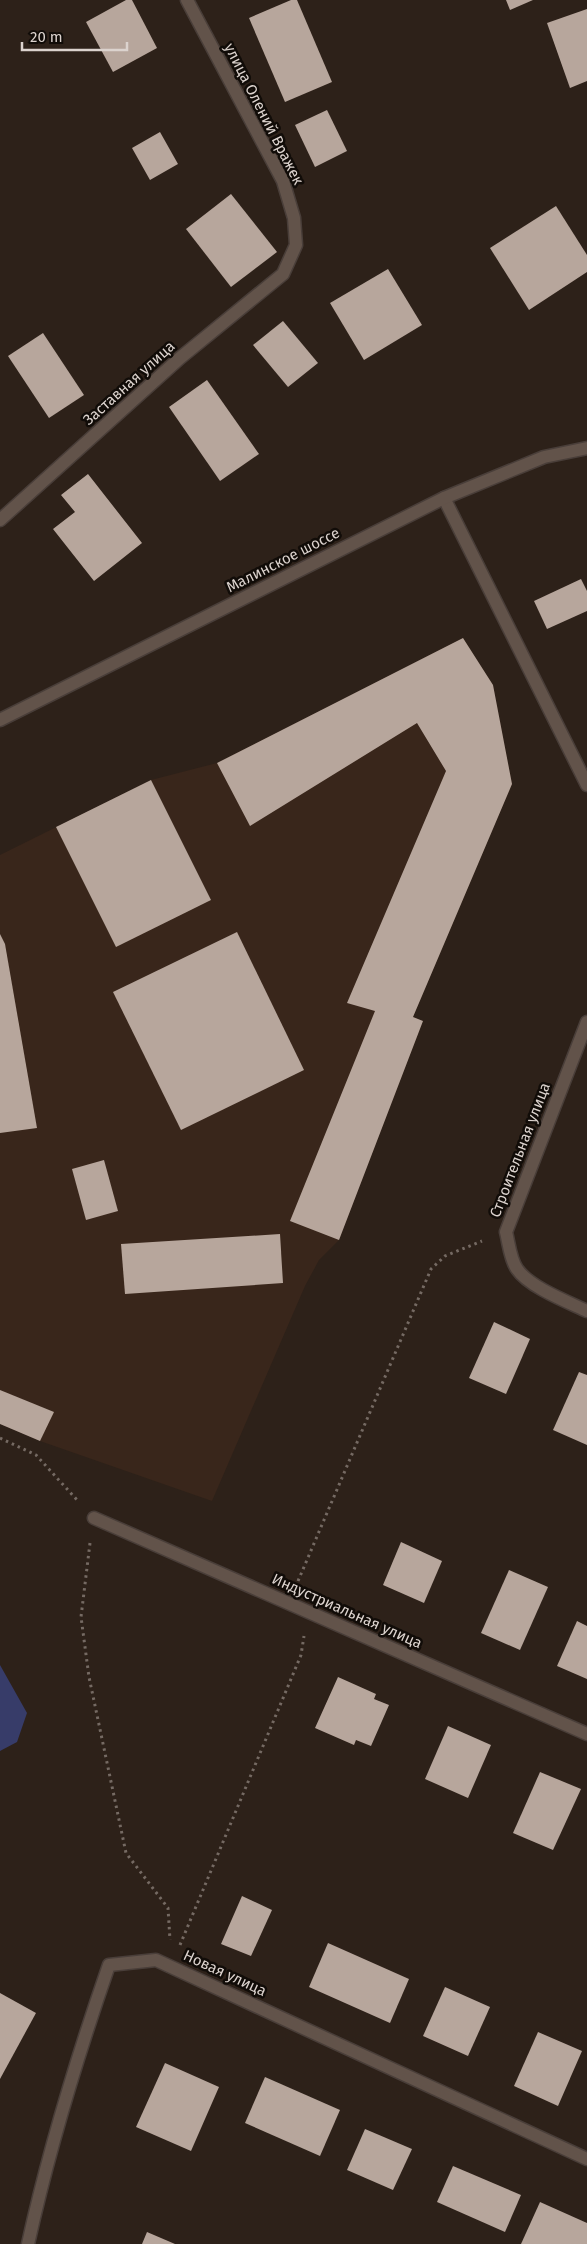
<svg xmlns="http://www.w3.org/2000/svg" width="587" height="2244" viewBox="0 0 587 2244" font-family="'Fira Sans',sans-serif">
	<style>
		.built { fill: #39261b }
		.green { fill: #373c69 }
		.building { fill: #b7a69c }
		.lines { fill: none; stroke-linecap: round; stroke-linejoin: round }
		.minor-casing { stroke: #493e39; stroke-width: 15 }
		.secondary-casing { stroke: #493e39; stroke-width: 15 }
		.path { stroke: #756a63; stroke-width: 3; stroke-dasharray: 2.5 4; stroke-linecap: butt }
		.minor { stroke: #62534a; stroke-width: 12 }
		.secondary { stroke: #62534a; stroke-width: 12 }
		.labels { text-anchor: middle; stroke-width: 5; stroke-linejoin: round; paint-order: stroke }
		.street-label { font-size: 15px; fill: #dcd3ce; stroke: #110c08 }
	</style>
	<rect width="100%" height="100%" fill="#2d2119"/>
	<polygon class="built" points="463,638 493,685 512,784 413,1017 423,1021 339,1240 319,1260 305,1286 212,1501 40,1441 0,1424 0,855 151,780 217,763"/>
	<polygon class="green" points="0,1665 27,1713 17,1742 0,1751"/>
	<g class="building">
		<polygon points="126,0 132,0 157,48 113,72 86,22"/>
		<polygon points="291,0 297,0 332,82 285,102 249,18"/>
		<polygon points="506,0 533,0 510,10"/>
		<polygon points="587,9 587,81 570,88 547,23"/>
		<polygon points="327,110 347,151 315,167 295,125"/>
		<polygon points="160,132 178,164 150,180 132,148"/>
		<polygon points="231,194 277,252 231,287 186,229"/>
		<polygon points="556,206 587,255 587,272 529,310 490,248"/>
		<polygon points="388,269 422,325 364,360 330,303"/>
		<polygon points="283,321 318,363 288,387 253,345"/>
		<polygon points="43,333 84,395 49,418 8,356"/>
		<polygon points="207,380 259,454 220,481 169,407"/>
		<polygon points="88,474 142,543 94,581 53,529 75,512 61,495"/>
		<polygon points="581,579 587,591 587,611 547,629 534,601"/>
		<polygon points="463,638 493,685 512,784 413,1017 423,1021 339,1240 290,1221 375,1011 347,1003 446,771 417,723 250,826 217,763"/>
		<polygon points="151,780 211,900 116,947 56,827"/>
		<polygon points="237,932 304,1070 181,1130 113,992"/>
		<polygon points="0,934 5,944 37,1128 0,1133"/>
		<polygon points="104,1160 118,1211 86,1220 72,1169"/>
		<polygon points="280,1234 283,1283 125,1294 121,1244"/>
		<polygon points="494,1322 530,1339 506,1394 469,1378"/>
		<polygon points="579,1372 587,1375 587,1445 553,1430"/>
		<polygon points="0,1390 54,1412 40,1441 0,1424"/>
		<polygon points="401,1542 442,1561 424,1603 383,1585"/>
		<polygon points="509,1570 548,1587 520,1650 481,1633"/>
		<polygon points="577,1621 587,1626 587,1679 557,1666"/>
		<polygon points="338,1677 376,1694 374,1699 389,1705 371,1746 356,1740 354,1745 315,1728"/>
		<polygon points="448,1726 491,1745 468,1798 425,1779"/>
		<polygon points="540,1772 581,1789 553,1850 513,1833"/>
		<polygon points="242,1896 272,1910 251,1956 221,1944"/>
		<polygon points="328,1943 409,1979 390,2023 309,1987"/>
		<polygon points="445,1987 490,2007 468,2056 423,2036"/>
		<polygon points="0,1993 36,2013 0,2079"/>
		<polygon points="538,2032 582,2051 558,2106 514,2086"/>
		<polygon points="165,2063 219,2087 191,2151 136,2127"/>
		<polygon points="265,2077 340,2110 320,2156 245,2123"/>
		<polygon points="365,2129 412,2149 393,2190 347,2170"/>
		<polygon points="453,2166 521,2195 505,2232 437,2202"/>
		<polygon points="540,2202 587,2223 587,2244 521,2244"/>
		<polygon points="147,2232 175,2244 142,2244"/>
	</g>
	<g class="lines">
		<defs>
			<g id="minor">
				<polyline points="444,498 587,785"/>
				<polyline points="0,520 180,358 283,274 296,245 294,218 283,181 187,0"/>
				<path d="M587,1022L506,1232C509,1244 510,1259 517,1269C529,1287 568,1302 587,1311"/>
				<polyline points="94,1518 587,1734"/>
				<path d="M28,2244C49,2149 77,2057 109,1965L156,1960L587,2159"/>
			</g>
			<polyline id="secondary" points="0,720 444,498 544,457 587,448"/>
		</defs>
		<use href="#minor" class="minor-casing"/>
		<use href="#secondary" class="secondary-casing"/>
		<g class="path">
			<polyline points="0,1438 36,1455 78,1501"/>
			<polyline points="90,1543 81,1617 89,1677 126,1853 168,1908 170,1940"/>
			<polyline points="298,1581 431,1269 445,1256 482,1241"/>
			<polyline points="180,1945 301,1655 304,1636"/>
		</g>
		<use href="#minor" class="minor"/>
		<use href="#secondary" class="secondary"/>
	</g>
	<g class="labels">
		<g class="street-label">
			<text transform="translate(264 114) rotate(63)" y="5">улица Олений Вражек</text>
			<text transform="translate(129 383) rotate(-42)" y="5">Заставная улица</text>
			<text transform="translate(283 560) rotate(-27)" y="5">Малинское шоссе</text>
			<text transform="translate(520 1150) rotate(-69)" y="5">Строительная улица</text>
			<text transform="translate(347 1611) rotate(24)" y="5">Индустриальная улица</text>
			<text transform="translate(225 1973) rotate(25)" y="5">Новая улица</text>
		</g>
	</g>
	<path d="M22 42v8h105v-8" fill="none" stroke="#dcd3ce" stroke-width="2.5"/>
	<text x="30" y="42" font-size="15" fill="#dcd3ce" stroke="#110c08" stroke-width="4" paint-order="stroke">20 m</text>
</svg>
